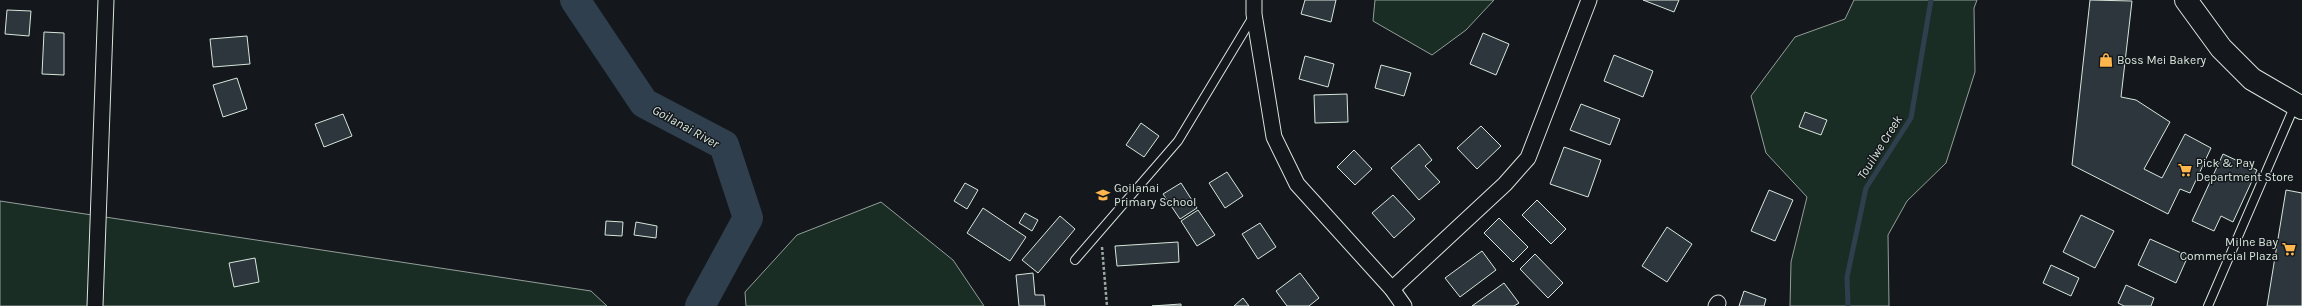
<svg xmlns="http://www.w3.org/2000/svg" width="2302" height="306" viewBox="0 0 2302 306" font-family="Karla,sans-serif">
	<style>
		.green { fill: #1a2d24; stroke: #939e99 }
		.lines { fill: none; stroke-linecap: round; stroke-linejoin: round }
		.stream { stroke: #2f3f4d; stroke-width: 5 }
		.river { stroke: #2f3f4d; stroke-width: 30 }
		.building { fill: #2c363c; stroke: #d8e6dc }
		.lane-casing { stroke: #d8e6dc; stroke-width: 10 }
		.street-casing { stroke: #d8e6dc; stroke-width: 17 }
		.primary-casing { stroke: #d8e6dc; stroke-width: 24 }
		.path { stroke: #9da8a2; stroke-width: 2.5; stroke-dasharray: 3 2; stroke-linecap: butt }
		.lane { stroke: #14181c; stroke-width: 8 }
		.street { stroke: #14181c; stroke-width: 15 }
		.primary { stroke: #14181c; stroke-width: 22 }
		.labels { text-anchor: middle; stroke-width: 3; stroke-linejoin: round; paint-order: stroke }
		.poi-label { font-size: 12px; fill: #d8e6dc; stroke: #14181c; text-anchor: start }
		.water-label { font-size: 13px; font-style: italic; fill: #d8e6dc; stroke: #14181c }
	</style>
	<rect width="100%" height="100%" fill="#14181c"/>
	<g class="green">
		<polygon points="1375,0 1494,0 1466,30 1432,55 1373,21"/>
		<polygon points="1854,0 1977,0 1974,8 1975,72 1946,163 1907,201 1888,235 1889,306 1790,306 1791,262 1807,197 1766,153 1751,96 1795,37 1845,19"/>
		<polygon points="0,201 591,291 607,306 0,306"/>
		<polygon points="881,202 953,260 984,306 746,306 745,292 797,235"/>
	</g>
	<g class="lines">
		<polyline class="stream" points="1848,306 1847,277 1866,188 1911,118 1931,0"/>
		<polyline class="river" points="575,0 644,103 724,145 748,218 700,306"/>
	</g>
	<g class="building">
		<polygon points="1305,0 1336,0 1331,22 1301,14"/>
		<polygon points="1643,0 1679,0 1674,12"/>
		<polygon points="2090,0 2132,1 2121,97 2136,100 2170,122 2144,169 2162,178 2185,134 2211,148 2190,193 2180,189 2168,214 2072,165"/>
		<polygon points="7,10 31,11 29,36 5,34"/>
		<polygon points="44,32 64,33 64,75 42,74"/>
		<polygon points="1483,33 1509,44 1496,75 1470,64"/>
		<polygon points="247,36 250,64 213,67 210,39"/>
		<polygon points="1614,55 1653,71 1643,97 1604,81"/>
		<polygon points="1305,56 1334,64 1328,87 1299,79"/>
		<polygon points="1381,65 1411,73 1404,96 1375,88"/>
		<polygon points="237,78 247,109 223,117 213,85"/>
		<polygon points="1347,94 1348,122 1315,123 1314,95"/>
		<polygon points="1581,104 1620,119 1610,145 1570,130"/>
		<polygon points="1805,112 1827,120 1821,135 1799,127"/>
		<polygon points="343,114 352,136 324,147 315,124"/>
		<polygon points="1141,123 1159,136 1144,157 1126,145"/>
		<polygon points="1481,126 1501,146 1477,169 1457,148"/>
		<polygon points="1419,144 1432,160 1425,166 1440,182 1419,200 1391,168"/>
		<polygon points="1564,147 1601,160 1588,197 1550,184"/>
		<polygon points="1354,150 1372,169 1355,185 1337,167"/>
		<polygon points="2223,154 2257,170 2233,222 2221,216 2214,231 2192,221"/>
		<polygon points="1227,172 1243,196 1225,208 1209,183"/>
		<polygon points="965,183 978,190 967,209 954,201"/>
		<polygon points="1181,183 1197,208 1180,219 1163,194"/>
		<polygon points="1769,190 1793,200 1775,241 1751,231"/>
		<polygon points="2286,190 2302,193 2302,306 2267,306"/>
		<polygon points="1393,195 1415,219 1394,238 1372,213"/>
		<polygon points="1537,200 1566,229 1551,244 1522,215"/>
		<polygon points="983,208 1026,237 1010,261 967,233"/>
		<polygon points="1198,210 1215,235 1197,246 1181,221"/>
		<polygon points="1025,213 1038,220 1032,231 1019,223"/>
		<polygon points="2081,215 2114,231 2095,268 2063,252"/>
		<polygon points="1060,216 1075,229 1038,273 1022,260"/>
		<polygon points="1499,218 1528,247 1513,262 1484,233"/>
		<polygon points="606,221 623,222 622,236 605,235"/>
		<polygon points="636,222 657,226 656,238 634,235"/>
		<polygon points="1260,223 1276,247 1258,259 1242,234"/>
		<polygon points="1667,227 1692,244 1667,282 1642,266"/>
		<polygon points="2150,239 2188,256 2176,283 2138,265"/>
		<polygon points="1178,242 1179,262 1117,266 1115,246"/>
		<polygon points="1482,251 1496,270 1460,297 1445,278"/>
		<polygon points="1535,254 1563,283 1548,298 1520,269"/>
		<polygon points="255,258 259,282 234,287 229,263"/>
		<polygon points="2051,265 2079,278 2071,296 2043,283"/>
		<polygon points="1033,273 1035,295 1044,295 1045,306 1019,306 1016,275"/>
		<polygon points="1300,273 1319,298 1309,306 1287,306 1276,291"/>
		<polygon points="1504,283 1519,303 1514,306 1472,306"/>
		<polygon points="2126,285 2154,298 2151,306 2124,306 2118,303"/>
		<polygon points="1744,291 1766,299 1764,306 1739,306"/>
		<polygon points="1243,298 1249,306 1234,306"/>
		<polygon points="1181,304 1181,306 1152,306"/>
	</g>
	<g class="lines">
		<defs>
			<g id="lane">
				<polyline points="1075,260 1178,141 1254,15"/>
				<polyline points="2208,306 2295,105"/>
			</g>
			<g id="street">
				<polyline points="1254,0 1254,14 1274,137 1297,184 1392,289 1404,306"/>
				<polyline points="1392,289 1505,184 1528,158 1589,0"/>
				<polyline points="95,306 106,0"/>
				<polyline points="1716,306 1718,303"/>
			</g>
			<polyline id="primary" points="2186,0 2221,48 2252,79 2302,108"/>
		</defs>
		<use href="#lane" class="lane-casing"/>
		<use href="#street" class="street-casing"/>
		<use href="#primary" class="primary-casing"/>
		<polyline class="path" points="1102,247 1107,306"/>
		<use href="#lane" class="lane"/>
		<use href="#street" class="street"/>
		<use href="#primary" class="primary"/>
	</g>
	<defs>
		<symbol id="shop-bare" viewBox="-9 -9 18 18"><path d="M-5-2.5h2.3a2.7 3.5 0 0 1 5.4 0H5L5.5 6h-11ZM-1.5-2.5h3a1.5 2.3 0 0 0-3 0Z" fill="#ffb74d" stroke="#14181c" stroke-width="2.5" paint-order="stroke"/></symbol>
		<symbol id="supermarket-bare" viewBox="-9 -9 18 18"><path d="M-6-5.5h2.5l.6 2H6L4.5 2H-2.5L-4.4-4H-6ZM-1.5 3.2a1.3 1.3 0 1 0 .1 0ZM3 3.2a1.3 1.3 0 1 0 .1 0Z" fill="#ffb74d" stroke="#14181c" stroke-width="2.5" paint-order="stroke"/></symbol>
		<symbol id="school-bare" viewBox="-9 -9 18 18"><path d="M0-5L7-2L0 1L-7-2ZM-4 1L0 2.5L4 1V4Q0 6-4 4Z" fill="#ffb74d" stroke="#14181c" stroke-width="2.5" paint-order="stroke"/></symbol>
	</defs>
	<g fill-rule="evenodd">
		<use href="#shop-bare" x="2096" y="50" width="20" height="20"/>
		<use href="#supermarket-bare" x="2175" y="160" width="20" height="20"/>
		<use href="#school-bare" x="1093" y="185" width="20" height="20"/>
		<use href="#supermarket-bare" x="2279" y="239" width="20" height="20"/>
	</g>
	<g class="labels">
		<g class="poi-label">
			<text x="2117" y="64">Boss Mei Bakery</text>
			<text x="2196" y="167">Pick &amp; Pay<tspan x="2196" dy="14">Department Store</tspan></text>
			<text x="1114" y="192">Goilanai<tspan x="1114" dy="14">Primary School</tspan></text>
			<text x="2278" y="246" text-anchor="end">Milne Bay<tspan x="2278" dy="14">Commercial Plaza</tspan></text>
		</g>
		<g class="water-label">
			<text transform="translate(686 126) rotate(29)" y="5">Goilanai River</text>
			<text transform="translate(1879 147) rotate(-58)" y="5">Touilwe Creek</text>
		</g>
	</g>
</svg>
